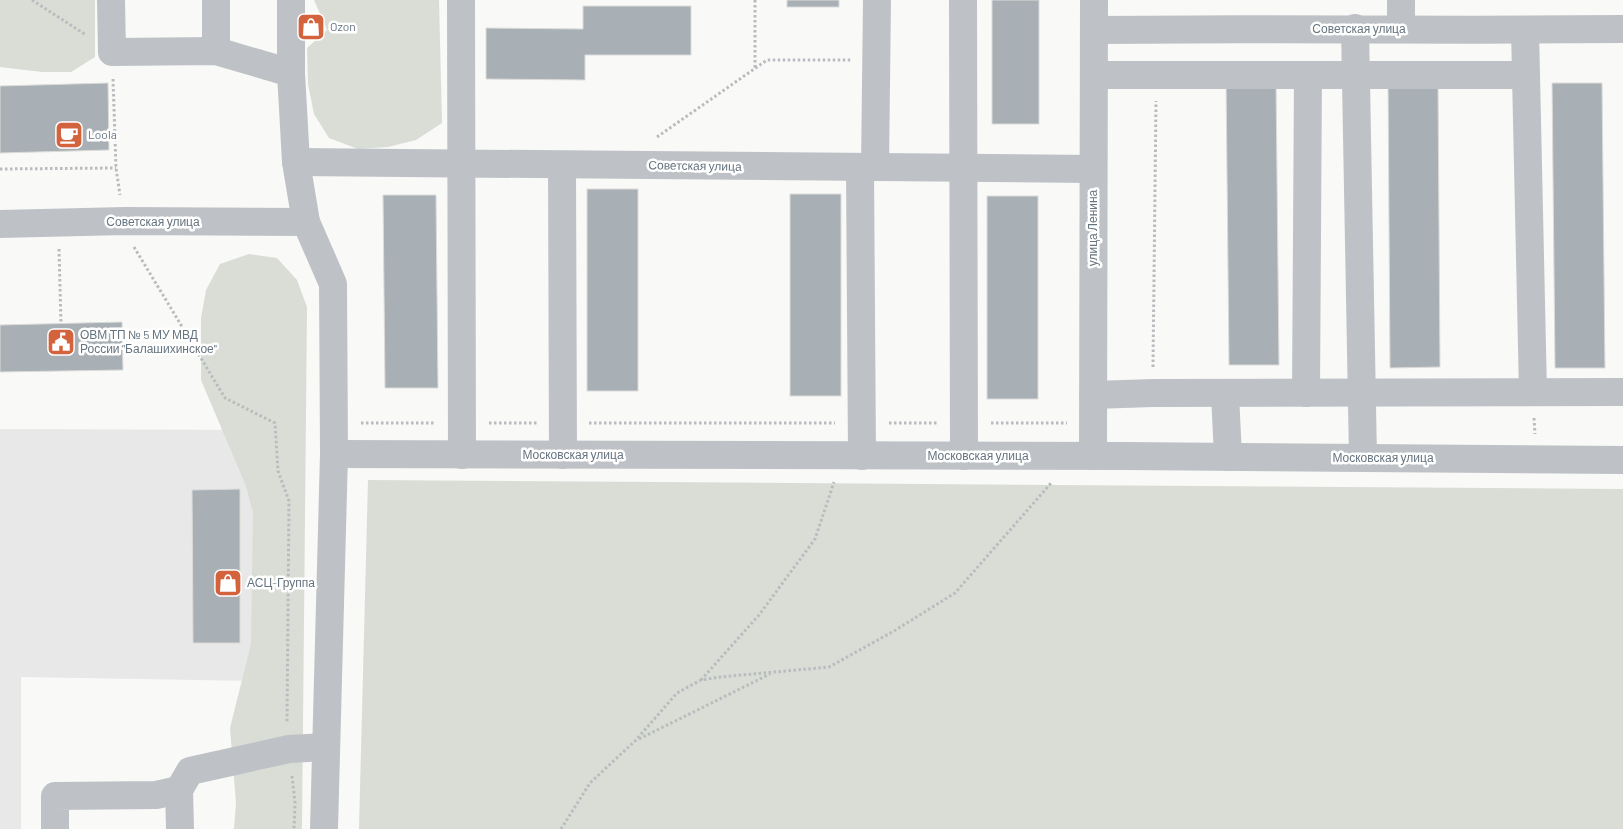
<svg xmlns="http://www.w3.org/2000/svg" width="1623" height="829" viewBox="0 0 1623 829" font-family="Barlow,sans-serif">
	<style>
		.built { fill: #e7e8e7 }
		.green { fill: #d9ddd6 }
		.building { fill: #a9b0b5; stroke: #dbdbd9 }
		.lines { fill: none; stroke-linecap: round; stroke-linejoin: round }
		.path { stroke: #b9bcbf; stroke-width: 3; stroke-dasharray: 2.5 2.5; stroke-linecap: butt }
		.minor { stroke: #bec2c6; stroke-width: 28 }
		.labels { text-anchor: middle; stroke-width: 5; stroke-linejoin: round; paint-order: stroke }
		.poi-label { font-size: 12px; fill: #66747f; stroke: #fff; text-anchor: start }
		.street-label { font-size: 12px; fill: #66747f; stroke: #fff }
	</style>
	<rect width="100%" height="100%" fill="#f9f9f7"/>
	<polygon class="built" points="0,429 260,430 263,681 21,677 21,829 0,829"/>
	<g class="green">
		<polygon points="0,0 95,0 95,57 71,72 42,72 0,67"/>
		<polygon points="314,0 439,0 442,123 416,140 388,147 358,149 329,138 314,114 308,84 307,48 327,30"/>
		<polygon points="249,254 277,258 297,280 307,307 302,829 234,829 236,803 230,728 251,644 253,513 246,486 201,380 201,318 206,290 220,264"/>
		<polygon points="368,480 1623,489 1623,829 359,829"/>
	</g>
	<g class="building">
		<rect x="787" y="0" width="52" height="7"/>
		<rect x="992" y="0" width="47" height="124"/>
		<polygon points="583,6 691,6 691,55 585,55 585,80 486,79 486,28 583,29"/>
		<polygon points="1226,80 1276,80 1279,365 1229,365"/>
		<polygon points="1388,82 1438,82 1440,367 1390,368"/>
		<polygon points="108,83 109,150 0,153 0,86"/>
		<polygon points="1552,83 1602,83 1605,368 1555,368"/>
		<rect x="587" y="189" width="51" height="202"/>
		<rect x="790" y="194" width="51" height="202"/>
		<polygon points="383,195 436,195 438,388 385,388"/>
		<rect x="987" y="196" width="51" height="203"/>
		<polygon points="122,322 123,370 0,372 0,325"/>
		<polygon points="240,489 240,643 193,643 192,490"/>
	</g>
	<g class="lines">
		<g class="path">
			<polyline points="32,0 86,35"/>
			<polyline points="755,0 755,68"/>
			<polyline points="113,79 116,168 120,195"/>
			<polyline points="657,137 767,60 851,60"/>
			<polyline points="0,169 116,168"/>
			<polyline points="134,247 225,398 275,423 278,471 289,501 287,722"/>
			<polyline points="59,249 61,324"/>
			<polyline points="1153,367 1156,101"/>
			<polyline points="1534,418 1535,434"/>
			<polyline points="361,423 435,423"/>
			<polyline points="489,423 537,423"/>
			<polyline points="589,423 835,423"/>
			<polyline points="889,423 937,423"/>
			<polyline points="991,423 1067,423"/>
			<polyline points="701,680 759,615 815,539 834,482"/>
			<polyline points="639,739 770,674"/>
			<polyline points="292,776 295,803 294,829"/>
			<polyline points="561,829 590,783 636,740 677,693 701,680 720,677 829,667 894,631 955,593 1052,482"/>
		</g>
		<g class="minor">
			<polyline points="111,0 112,52 216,51 291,73"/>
			<polyline points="216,0 216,51"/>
			<polyline points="291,0 291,73 296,162 306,222 333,284 334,454 324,829"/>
			<polyline points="461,0 462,455"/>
			<polyline points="963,0 964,456"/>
			<polyline points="1401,0 1401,29"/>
			<polyline points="1355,28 1363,458"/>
			<path d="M1095,30C1271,28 1447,31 1623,29"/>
			<polyline points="1525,30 1533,392"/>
			<polyline points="1094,75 1526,75"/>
			<polyline points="296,162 1093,169"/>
			<polyline points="562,165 563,455"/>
			<polyline points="860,167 862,456"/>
			<polyline points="875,167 877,0"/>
			<polyline points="0,224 125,221 306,222"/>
			<polyline points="1306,393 1308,75"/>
			<polyline points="1225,394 1228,457"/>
			<polyline points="1093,395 1153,393 1623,392"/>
			<polyline points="334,454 1124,456 1623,460"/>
			<polyline points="1093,456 1094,0"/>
			<polyline points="55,829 55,796 156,795 179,790"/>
			<polyline points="180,829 179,790 190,771 289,749 326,747"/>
		</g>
	</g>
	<defs>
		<symbol id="shop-square" viewBox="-11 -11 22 22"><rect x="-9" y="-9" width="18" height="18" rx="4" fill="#d3633d" stroke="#fff"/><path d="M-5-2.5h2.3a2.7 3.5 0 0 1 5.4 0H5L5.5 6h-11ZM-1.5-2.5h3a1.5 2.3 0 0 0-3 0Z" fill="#fff"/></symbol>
		<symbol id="cafe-square" viewBox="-11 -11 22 22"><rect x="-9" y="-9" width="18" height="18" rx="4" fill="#d3633d" stroke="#fff"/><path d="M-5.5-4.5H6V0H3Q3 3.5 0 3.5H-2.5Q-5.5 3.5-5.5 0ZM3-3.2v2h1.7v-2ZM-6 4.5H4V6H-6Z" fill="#fff"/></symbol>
		<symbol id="civic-square" viewBox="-11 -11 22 22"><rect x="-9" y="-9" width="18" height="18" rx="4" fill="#d3633d" stroke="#fff"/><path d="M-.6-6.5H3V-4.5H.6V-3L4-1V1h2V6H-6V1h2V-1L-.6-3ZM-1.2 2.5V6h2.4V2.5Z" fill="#fff"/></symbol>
	</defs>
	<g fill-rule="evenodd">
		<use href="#shop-square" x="295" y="11" width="32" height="32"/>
		<use href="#cafe-square" x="53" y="119" width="32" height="32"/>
		<use href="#civic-square" x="45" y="326" width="32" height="32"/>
		<use href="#shop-square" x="212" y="567" width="32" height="32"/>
	</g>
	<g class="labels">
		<g class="poi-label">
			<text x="330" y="31">Ozon</text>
			<text x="88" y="139">Loola</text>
			<text x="80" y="339">ОВМ ТП № 5 МУ МВД<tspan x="80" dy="14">России "Балашихинское"</tspan></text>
			<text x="247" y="587">АСЦ-Группа</text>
		</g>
		<g class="street-label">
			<text x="1359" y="33">Советская улица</text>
			<text transform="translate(695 166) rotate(1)" y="4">Советская улица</text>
			<text x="153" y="226">Советская улица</text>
			<text transform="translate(1093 228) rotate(-90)" y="4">улица Ленина</text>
			<text x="573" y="459">Московская улица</text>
			<text x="978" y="460">Московская улица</text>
			<text x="1383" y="462">Московская улица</text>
		</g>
	</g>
</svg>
